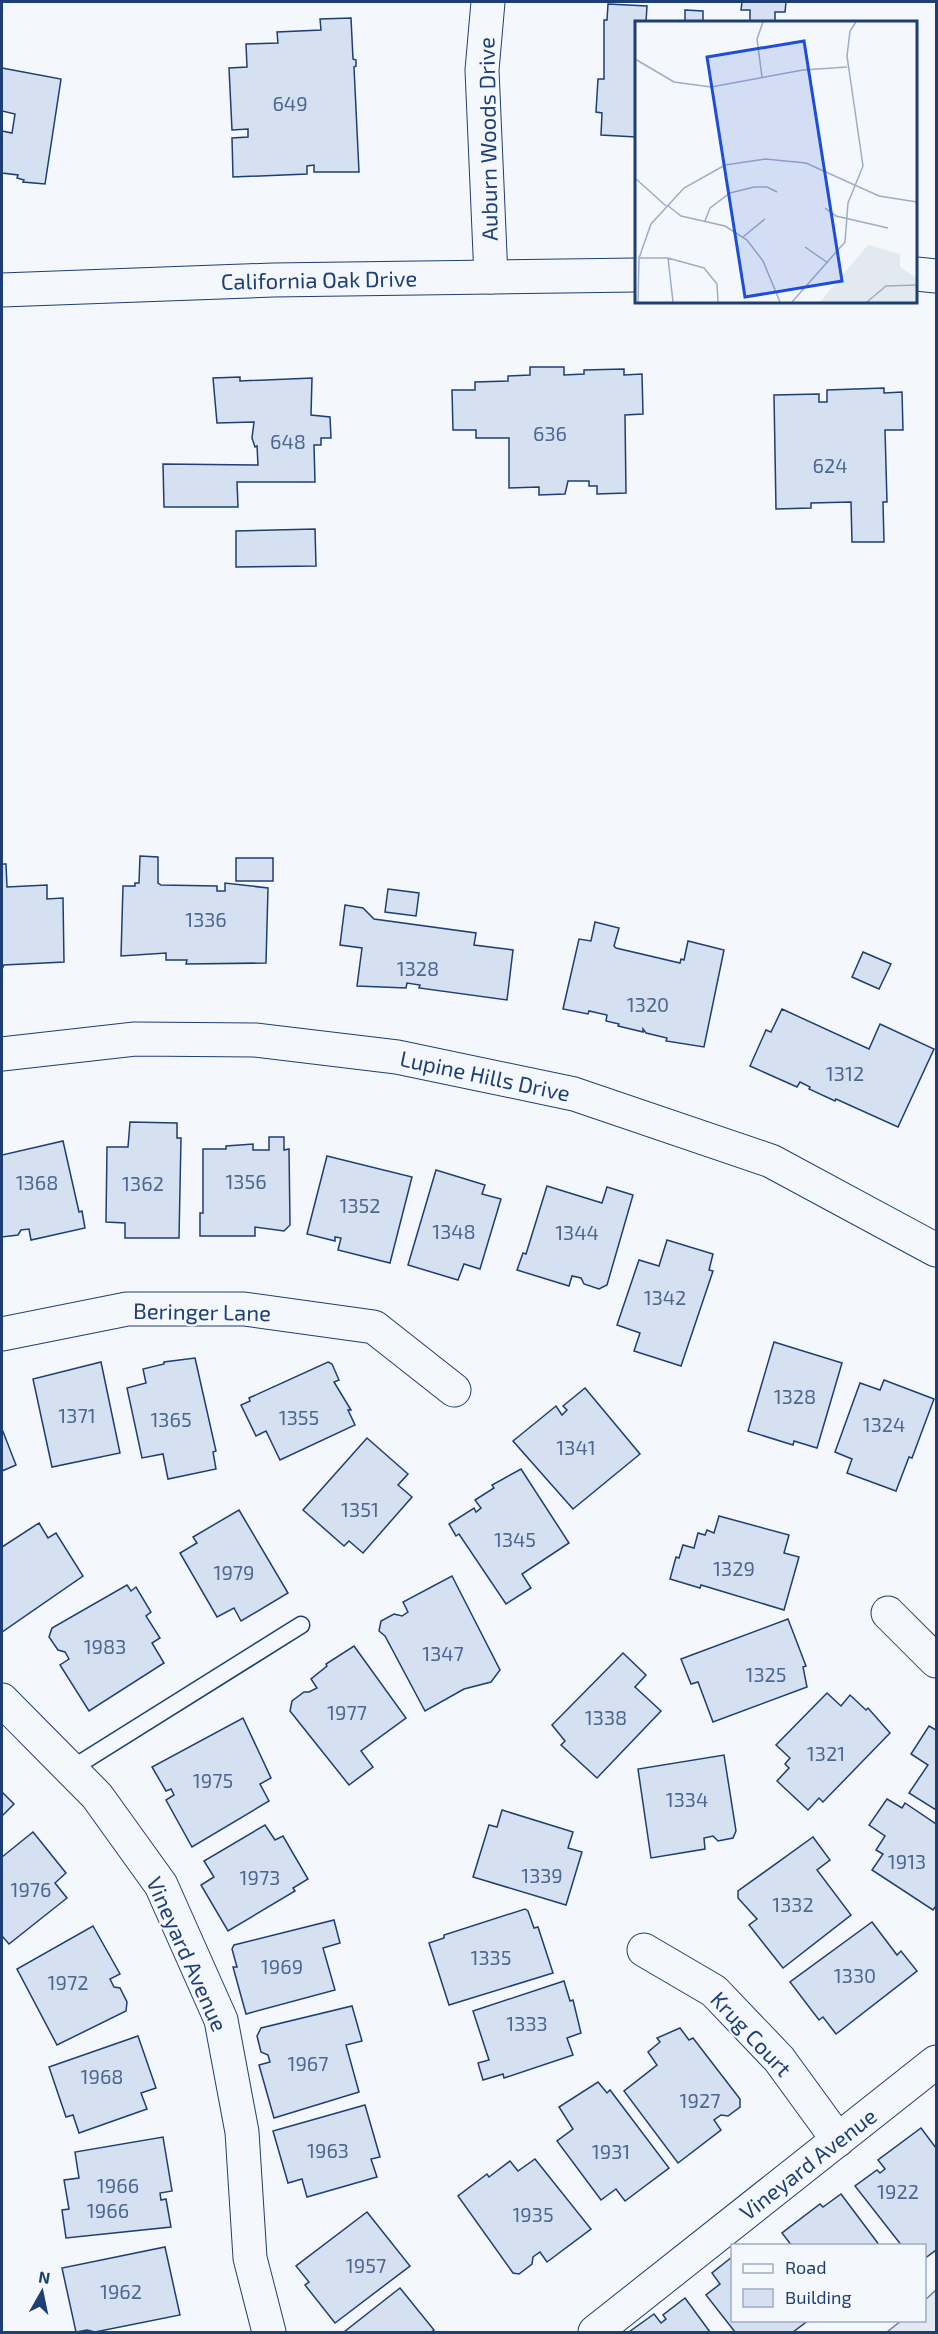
<svg xmlns="http://www.w3.org/2000/svg" width="938" height="2334" viewBox="0 0 938 2334" font-family="'Exo 2',sans-serif">
	<style>
		.green { fill: #e3e9f0; stroke: #687fa3; stroke-width: 1.5 }
		.building { fill: #d5e0f0; stroke: #1d3f73; stroke-width: 1.5 }
		.lines { fill: none; stroke-linecap: round; stroke-linejoin: round }
		.lane-casing { stroke: #1d3f73; stroke-width: 19 }
		.street-casing { stroke: #1d3f73; stroke-width: 35 }
		.secondary-casing { stroke: #1d3f73; stroke-width: 35 }
		.lane { stroke: #f4f7fb; stroke-width: 16 }
		.street { stroke: #f4f7fb; stroke-width: 33 }
		.secondary { stroke: #f4f7fb; stroke-width: 33 }
		.labels { text-anchor: middle; stroke-width: 4.5; stroke-linejoin: round; paint-order: stroke }
		.number-label { font-size: 20px; fill: #4b6792 }
		.street-label { font-size: 22px; fill: #1d3f73; stroke: #f4f7fb }
		.inset-road { fill: none; stroke: #9eadc5; stroke-width: 1.5 }
		.view { fill: #1d4ed8; fill-opacity: 0.15; stroke: #1d4ed8; stroke-width: 3 }
		.inset-edge { fill: none; stroke: #1d3f73; stroke-width: 3 }
	</style>
	<rect width="100%" height="100%" fill="#f4f7fb"/>
	<polygon class="green" points="936,2290 936,2332 887,2332 901,2321 924,2320 925,2300"/>
	<g class="building">
		<polygon points="742,2 786,2 785,12 775,12 775,22 750,22 750,10 741,10"/>
		<polygon points="608,4 647,6 646,22 656,22 636,22 636,137 601,135 602,113 596,112 598,79 604,79 604,20 607,20"/>
		<polygon points="685,10 703,11 703,22 685,22"/>
		<polygon points="351,18 353,59 356,60 356,66 354,67 359,172 314,172 314,165 307,166 307,174 233,177 232,138 248,137 248,129 232,130 229,68 247,67 246,44 278,43 277,32 321,30 320,19"/>
		<polygon points="2,68 61,79 45,184 23,182 24,180 17,178 18,175 2,173 2,131 12,133 15,114 2,111"/>
		<polygon points="530,367 564,367 564,375 584,374 584,370 624,369 624,375 642,374 643,414 625,415 626,493 597,494 597,486 589,486 589,481 568,481 565,494 539,495 539,487 509,488 509,438 476,438 476,430 453,430 452,390 475,390 475,382 508,381 508,376 530,375"/>
		<polygon points="240,377 240,381 312,378 311,415 330,417 331,438 321,438 321,445 314,445 315,482 237,482 238,507 164,507 163,464 258,465 257,446 255,447 252,438 254,422 217,423 213,378"/>
		<polygon points="884,388 884,393 902,392 903,430 885,430 887,502 883,502 884,542 852,542 851,502 811,503 811,508 776,509 774,395 819,394 819,402 827,402 827,390"/>
		<polygon points="315,529 316,566 236,567 236,531"/>
		<polygon points="140,856 158,857 158,883 161,885 217,886 217,891 225,891 225,883 268,888 266,963 186,964 187,960 166,960 166,953 121,956 123,886 135,886 135,883 139,883"/>
		<rect x="236" y="858" width="37" height="23"/>
		<polygon points="2,864 6,864 7,887 47,885 47,899 63,898 64,962 4,965 2,969"/>
		<polygon points="388,889 419,893 416,916 385,912"/>
		<polygon points="345,905 363,908 374,919 476,933 474,945 513,950 507,1000 419,988 420,985 407,983 406,988 357,986 362,948 340,945"/>
		<polygon points="595,922 619,928 614,946 616,948 680,963 681,959 684,960 688,941 724,950 704,1047 666,1041 667,1038 646,1033 643,1029 643,1032 618,1026 619,1024 606,1021 607,1015 589,1011 588,1014 563,1009 579,939 591,941"/>
		<polygon points="863,952 891,964 879,989 852,977"/>
		<polygon points="782,1009 869,1049 880,1024 934,1049 898,1127 836,1099 835,1101 809,1089 810,1087 800,1082 797,1087 750,1066 766,1030 771,1032"/>
		<polygon points="130,1122 177,1123 177,1138 181,1138 179,1238 125,1238 125,1223 106,1222 107,1147 128,1147"/>
		<polygon points="269,1137 284,1137 284,1150 289,1149 290,1225 284,1231 255,1227 255,1236 200,1236 200,1213 203,1213 203,1149 226,1149 226,1146 253,1144 253,1150 269,1150"/>
		<polygon points="63,1141 79,1212 82,1211 85,1228 31,1240 29,1229 21,1230 18,1235 2,1237 2,1155"/>
		<polygon points="327,1156 412,1177 390,1263 338,1250 341,1238 335,1237 335,1241 307,1234"/>
		<polygon points="436,1170 485,1185 482,1194 501,1199 480,1269 464,1264 458,1280 408,1265"/>
		<polygon points="547,1186 602,1203 607,1187 633,1195 607,1285 599,1289 584,1284 581,1278 572,1276 569,1286 517,1270 523,1253 526,1254"/>
		<polygon points="667,1240 713,1254 709,1270 713,1271 681,1366 634,1351 640,1333 617,1325 639,1260 659,1266"/>
		<polygon points="774,1342 842,1363 817,1448 794,1441 793,1445 748,1431"/>
		<polygon points="195,1358 216,1451 213,1452 216,1469 168,1479 163,1454 142,1458 127,1388 146,1383 143,1369 164,1364 164,1362"/>
		<polygon points="101,1362 120,1453 52,1467 33,1379"/>
		<polygon points="328,1362 332,1364 339,1380 334,1382 351,1410 348,1410 355,1425 280,1460 266,1431 256,1436 241,1405 250,1401 249,1398"/>
		<polygon points="884,1380 934,1399 912,1458 909,1457 896,1491 847,1473 852,1459 835,1452 860,1383 880,1390"/>
		<polygon points="585,1388 640,1454 573,1509 513,1441 556,1406 562,1415 567,1410 563,1406"/>
		<polygon points="2,1429 16,1465 2,1471"/>
		<polygon points="367,1438 408,1474 398,1485 412,1497 363,1553 349,1541 344,1546 303,1510"/>
		<polygon points="521,1469 569,1543 522,1574 531,1588 506,1604 459,1534 456,1536 449,1524 474,1508 476,1512 481,1508 475,1500 494,1488 492,1485"/>
		<polygon points="239,1510 288,1593 241,1621 234,1608 217,1617 180,1553 197,1543 193,1537"/>
		<polygon points="719,1516 789,1535 784,1553 799,1557 784,1610 701,1585 700,1588 670,1579 676,1557 679,1558 683,1545 694,1548 698,1533 705,1535 707,1530 714,1533"/>
		<polygon points="39,1523 48,1538 56,1533 83,1576 2,1632 2,1547"/>
		<polygon points="452,1576 500,1670 491,1682 464,1689 425,1711 385,1636 379,1631 381,1621 394,1614 402,1616 408,1612 403,1602"/>
		<polygon points="127,1585 131,1591 136,1587 151,1612 146,1616 160,1638 152,1643 164,1663 89,1711 60,1665 69,1659 65,1652 58,1650 49,1637 52,1628"/>
		<polygon points="788,1619 806,1666 803,1667 807,1687 713,1722 698,1682 691,1684 681,1659"/>
		<polygon points="354,1646 406,1718 361,1751 373,1767 349,1785 290,1711 292,1701 304,1692 309,1692 317,1688 311,1679 327,1666 326,1664"/>
		<polygon points="623,1653 646,1675 635,1687 661,1711 597,1778 561,1745 565,1741 552,1725"/>
		<polygon points="827,1693 841,1706 850,1695 866,1710 868,1708 890,1733 823,1802 819,1798 808,1810 777,1781 789,1768 785,1764 790,1758 776,1745"/>
		<polygon points="243,1718 271,1778 260,1784 269,1801 192,1847 166,1800 174,1795 171,1789 166,1791 152,1767"/>
		<polygon points="929,1726 936,1730 936,1810 909,1793 928,1765 911,1754"/>
		<polygon points="724,1755 736,1831 733,1838 718,1841 713,1836 704,1838 705,1849 651,1858 638,1769"/>
		<polygon points="2,1792 14,1804 3,1815 2,1814"/>
		<polygon points="887,1799 902,1808 905,1803 936,1824 936,1906 933,1910 872,1870 883,1854 876,1850 885,1836 869,1825"/>
		<polygon points="502,1810 573,1832 568,1848 582,1852 566,1905 473,1877 489,1825 497,1827"/>
		<polygon points="265,1825 275,1840 283,1836 308,1879 293,1888 295,1891 228,1931 201,1885 214,1877 204,1861"/>
		<polygon points="33,1832 66,1873 55,1883 67,1898 9,1944 3,1937 2,1938 2,1857"/>
		<polygon points="813,1837 830,1860 817,1870 851,1915 783,1968 749,1925 757,1919 738,1898 738,1891"/>
		<polygon points="525,1909 528,1911 534,1928 538,1927 553,1973 449,2005 429,1943 444,1938 444,1935"/>
		<polygon points="334,1920 340,1943 323,1948 335,1990 246,2014 233,1967 237,1967 232,1949 234,1945"/>
		<polygon points="872,1922 897,1955 901,1951 917,1971 836,2034 823,2017 819,2020 790,1982"/>
		<polygon points="93,1926 120,1974 110,1979 114,1987 120,1988 127,2002 126,2011 57,2045 17,1969"/>
		<polygon points="564,1981 570,2001 573,2000 581,2033 567,2038 573,2055 504,2078 503,2074 483,2080 478,2063 489,2060 473,2011"/>
		<polygon points="352,2006 362,2041 346,2045 359,2092 274,2118 259,2065 270,2062 268,2055 261,2052 257,2036 261,2028"/>
		<polygon points="680,2028 689,2040 693,2038 740,2099 740,2107 728,2116 721,2115 714,2120 721,2130 678,2163 624,2091 657,2065 648,2052 660,2042 657,2038"/>
		<polygon points="138,2036 156,2088 141,2093 147,2109 79,2133 73,2115 66,2117 49,2067"/>
		<polygon points="598,2082 607,2093 610,2090 669,2168 625,2201 616,2189 601,2200 557,2141 573,2129 559,2107"/>
		<polygon points="365,2105 380,2157 371,2159 377,2177 307,2197 302,2179 288,2183 273,2131"/>
		<polygon points="921,2128 936,2148 936,2250 924,2259 924,2246 902,2246 855,2186 877,2170 880,2173 885,2169 878,2160"/>
		<polygon points="163,2137 172,2191 160,2193 161,2200 166,2199 171,2227 66,2238 62,2210 69,2209 64,2180 79,2178 75,2152"/>
		<polygon points="535,2159 591,2229 547,2262 540,2252 533,2257 532,2264 519,2274 513,2273 458,2196 487,2174 489,2177 510,2161 518,2171"/>
		<polygon points="841,2194 880,2246 792,2246 782,2233 820,2204 823,2207"/>
		<polygon points="367,2212 410,2266 335,2323 305,2285 309,2282 296,2266"/>
		<polygon points="165,2247 180,2315 95,2332 87,2330 76,2332 62,2268"/>
		<polygon points="732,2257 732,2320 809,2320 793,2332 735,2332 706,2295 720,2284 712,2273"/>
		<polygon points="400,2288 434,2330 431,2332 344,2332"/>
		<polygon points="685,2298 710,2332 629,2332 654,2314 661,2323 666,2319 663,2315"/>
	</g>
	<g class="lines">
		<defs>
			<polyline id="lane" points="71,1769 301,1625"/>
			<g id="street">
				<polyline points="488,2 482,70 491,277"/>
				<polyline points="916,274 936,276"/>
				<polyline points="2,290 273,280 636,275"/>
				<polyline points="2,1334 127,1309 244,1309 374,1327 454,1390"/>
				<polyline points="888,1613 936,1661"/>
				<polyline points="2,1700 97,1796 161,1885 221,2020 242,2132 250,2258 269,2332"/>
				<polyline points="644,1950 714,1991 779,2059 838,2140"/>
				<polyline points="595,2332 936,2062"/>
			</g>
			<polyline id="secondary" points="2,1054 135,1039 255,1040 397,1057 574,1094 771,1161 936,1250"/>
		</defs>
		<use href="#lane" class="lane-casing"/>
		<use href="#street" class="street-casing"/>
		<use href="#secondary" class="secondary-casing"/>
		<use href="#lane" class="lane"/>
		<use href="#street" class="street"/>
		<use href="#secondary" class="secondary"/>
	</g>
	<g class="labels">
		<g class="number-label">
			<text x="290" y="111">649</text>
			<text x="550" y="441">636</text>
			<text x="288" y="449">648</text>
			<text x="830" y="473">624</text>
			<text x="206" y="927">1336</text>
			<text x="418" y="976">1328</text>
			<text x="648" y="1012">1320</text>
			<text x="845" y="1081">1312</text>
			<text x="246" y="1189">1356</text>
			<text x="37" y="1190">1368</text>
			<text x="143" y="1191">1362</text>
			<text x="360" y="1213">1352</text>
			<text x="454" y="1239">1348</text>
			<text x="577" y="1240">1344</text>
			<text x="665" y="1305">1342</text>
			<text x="795" y="1404">1328</text>
			<text x="77" y="1423">1371</text>
			<text x="299" y="1425">1355</text>
			<text x="171" y="1427">1365</text>
			<text x="884" y="1432">1324</text>
			<text x="576" y="1455">1341</text>
			<text x="360" y="1517">1351</text>
			<text x="515" y="1547">1345</text>
			<text x="734" y="1576">1329</text>
			<text x="234" y="1580">1979</text>
			<text x="105" y="1654">1983</text>
			<text x="443" y="1661">1347</text>
			<text x="766" y="1682">1325</text>
			<text x="347" y="1720">1977</text>
			<text x="606" y="1725">1338</text>
			<text x="826" y="1761">1321</text>
			<text x="213" y="1788">1975</text>
			<text x="687" y="1807">1334</text>
			<text x="907" y="1869">1913</text>
			<text x="542" y="1883">1339</text>
			<text x="260" y="1885">1973</text>
			<text x="31" y="1897">1976</text>
			<text x="793" y="1912">1332</text>
			<text x="491" y="1965">1335</text>
			<text x="282" y="1974">1969</text>
			<text x="855" y="1983">1330</text>
			<text x="68" y="1990">1972</text>
			<text x="527" y="2031">1333</text>
			<text x="308" y="2071">1967</text>
			<text x="102" y="2084">1968</text>
			<text x="700" y="2108">1927</text>
			<text x="328" y="2158">1963</text>
			<text x="611" y="2159">1931</text>
			<text x="118" y="2193">1966</text>
			<text x="898" y="2199">1922</text>
			<text x="108" y="2218">1966</text>
			<text x="533" y="2222">1935</text>
			<text x="366" y="2273">1957</text>
			<text x="121" y="2299">1962</text>
		</g>
		<g class="street-label">
			<text transform="translate(488 139) rotate(-91)" y="8">Auburn Woods Drive</text>
			<text transform="translate(319 280) rotate(-1)" y="8">California Oak Drive</text>
			<text transform="translate(485 1076) rotate(12)" y="8">Lupine Hills Drive</text>
			<text transform="translate(202 1312) rotate(1)" y="8">Beringer Lane</text>
			<text transform="translate(187 1954) rotate(66)" y="8">Vineyard Avenue</text>
			<text transform="translate(751 2034) rotate(47)" y="8">Krug Court</text>
			<text transform="translate(808 2164) rotate(-38)" y="8">Vineyard Avenue</text>
		</g>
	</g>
	<g transform="translate(635 21)">
		<rect width="282" height="282" fill="#f4f7fb"/>
		<path d="M233,224L265,233V246L282,257V281H185Z" fill="#e3e9f0"/>
		<path class="inset-road" d="M0,38L39,61L76,66L168,49L212,46M127,56L122,18L128,1M0,157L31,185M32,184L46,195L90,205L112,219L128,240L145,281M190,187L201,195L253,207M70,200L75,187L95,172L119,166H132L142,171M108,216L130,198M170,226L193,242M4,237H33L69,247L82,263L83,281M33,237L38,281M3,281L4,237L16,203L49,167L90,144L130,138L171,142L244,175L282,181M157,281L210,221L213,182L228,145L212,35L215,10L221,1M232,281L251,265L282,264"/>
		<path class="view" d="M169,20L207,260L110,276L72,36Z"/>
		<rect width="282" height="282" class="inset-edge"/>
	</g>
	<rect width="938" height="2334" fill="none" stroke="#1d3f73" stroke-width="6"/>
	<rect x="731" y="2244" width="195" height="78" fill="#f4f7fb" stroke="#9eadc5" stroke-width="1.5"/>
	<rect x="743" y="2264" width="30" height="9" fill="#f4f7fb" stroke="#9eadc5" stroke-width="1.5"/>
	<text x="785" y="2274" font-size="18" fill="#1d3f73">Road</text>
	<rect x="743" y="2289" width="30" height="18" fill="#d5e0f0" stroke="#9eadc5" stroke-width="1.5"/>
	<text x="785" y="2304" font-size="18" fill="#1d3f73">Building</text>
	<g transform="translate(42 2292) rotate(9)" stroke="#f4f7fb" stroke-width="4.5" paint-order="stroke">
	<path d="M0-4.5L10 22L0 15L-10 22Z" fill="#1d3f73"/>
	<text y="-9" font-size="16" font-weight="bold" text-anchor="middle" fill="#1d3f73">N</text>
	</g>
</svg>
